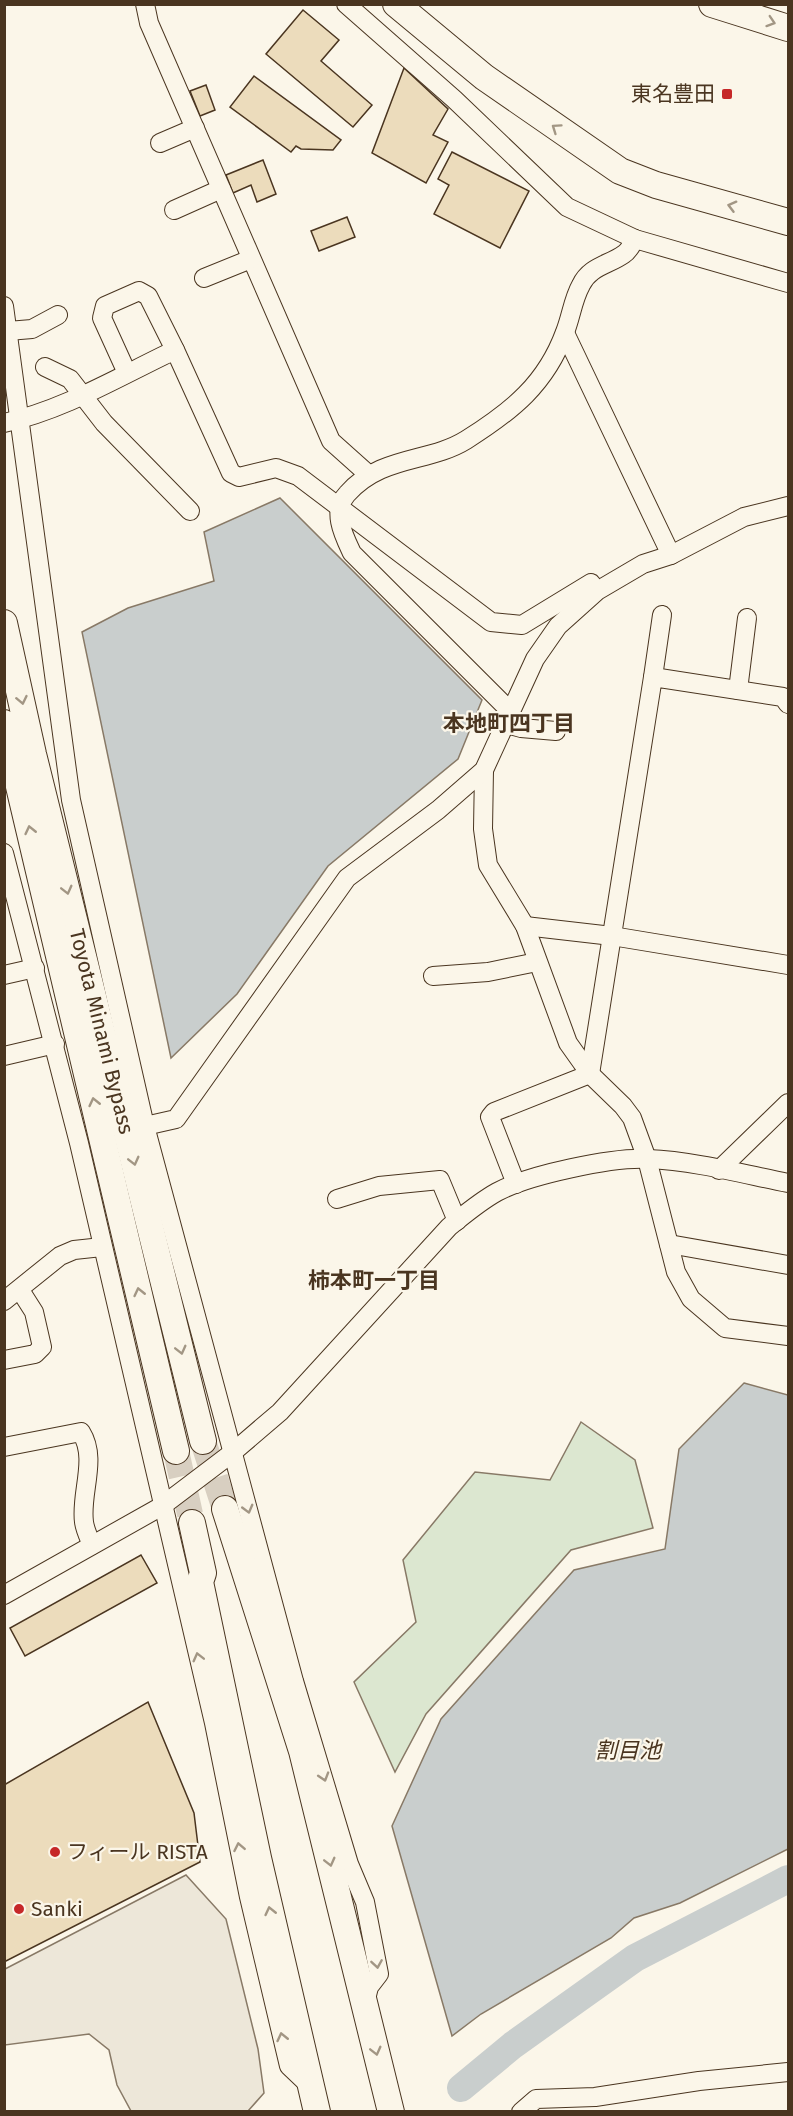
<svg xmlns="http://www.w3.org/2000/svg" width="793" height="2116" viewBox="0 0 793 2116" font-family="'Fira Sans','Noto Sans JP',sans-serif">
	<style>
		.green { fill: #dce7d0; stroke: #887966; stroke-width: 1.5 }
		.parking { fill: #ede7d9; stroke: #887966; stroke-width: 1.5 }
		.water { fill: #c9cecd; stroke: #887966; stroke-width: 1.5 }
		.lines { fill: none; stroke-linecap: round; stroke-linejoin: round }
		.stream { stroke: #c9cecd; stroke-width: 4.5 }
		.river { stroke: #c9cecd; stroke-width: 28 }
		.building { fill: #ecdcbc; stroke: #4a3520; stroke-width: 1.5 }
		.highway-tunnel { stroke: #d8cfc1; stroke-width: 26; stroke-dasharray: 26 13; stroke-linecap: butt }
		.minor-casing { stroke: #4a3520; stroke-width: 20 }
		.highway-casing { stroke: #4a3520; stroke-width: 28 }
		.minor { stroke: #fbf6e9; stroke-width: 18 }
		.highway { stroke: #fbf6e9; stroke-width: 26 }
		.oneway { stroke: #a29684 }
		.poi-dot { fill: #c62828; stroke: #fbf6e9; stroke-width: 2 }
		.labels { text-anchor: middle; stroke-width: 4.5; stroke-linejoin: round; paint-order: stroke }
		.poi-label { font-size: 21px; fill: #4a3520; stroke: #fbf6e9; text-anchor: start }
		.street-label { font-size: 21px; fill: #4a3520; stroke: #fbf6e9 }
		.neighbourhood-label { font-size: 22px; font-weight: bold; fill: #4a3520; stroke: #fbf6e9 }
		.water-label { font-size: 22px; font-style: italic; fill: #4a3520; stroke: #fbf6e9 }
	</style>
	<rect width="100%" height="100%" fill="#fbf6e9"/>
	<polygon class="green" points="581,1422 635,1460 653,1528 571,1550 426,1714 395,1772 354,1682 416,1622 403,1560 475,1472 550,1480"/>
	<polygon class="parking" points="186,1875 226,1919 258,2049 264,2093 248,2111 131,2111 117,2085 109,2050 89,2034 5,2045 5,1969"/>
	<g class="water">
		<polygon points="280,498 482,700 458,759 328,866 237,994 171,1058 82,632 128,608 214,581 204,532"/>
		<polygon points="744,1383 788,1395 788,1849 680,1903 634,1918 611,1938 481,2014 452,2036 392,1826 441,1719 574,1570 665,1549 679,1449"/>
	</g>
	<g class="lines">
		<polyline class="stream" points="451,2092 461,2088"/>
		<polyline class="river" points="461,2088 513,2045 635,1958 788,1879"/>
	</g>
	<g class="building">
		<polygon points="303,10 339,40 321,61 372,105 353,127 266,54"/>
		<polygon points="404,68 448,109 433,135 448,142 426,183 372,153"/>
		<polygon points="254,76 341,140 333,150 301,149 296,146 291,152 230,107"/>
		<polygon points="206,85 215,110 200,116 190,91"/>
		<polygon points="452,152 529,191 500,248 434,214 449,185 438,179"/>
		<polygon points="263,160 276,194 257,202 251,185 233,193 226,175"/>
		<polygon points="347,217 355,237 319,251 311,231"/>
		<polygon points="141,1555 157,1583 25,1656 10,1628"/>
		<polygon points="148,1702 194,1813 200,1862 4,1962 4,1785"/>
	</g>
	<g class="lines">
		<g class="highway-tunnel">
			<polyline points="203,1441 225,1509"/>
			<polyline points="176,1451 192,1523"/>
		</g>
		<defs>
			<g id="minor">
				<polyline points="145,4 149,23 331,441 369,475"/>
				<polyline points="346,4 454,99 567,207 635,239 788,283"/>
				<polyline points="160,143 195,128"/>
				<polyline points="174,210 221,189"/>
				<polyline points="204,278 251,259"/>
				<polyline points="4,306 71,800 145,1126 294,1681 349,1864 365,1902 379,1974 369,1987 365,2003"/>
				<polyline points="8,331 32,329 58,315"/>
				<polyline points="565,333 671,555"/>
				<polyline points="45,367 70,379 104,423 190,511"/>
				<polyline points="127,373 102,318 105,306 139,291 148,296 175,350"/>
				<path d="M4,423C64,410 120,376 175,350L231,473L239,477L276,468L298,476L491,622L522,625L591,583"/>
				<polyline points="653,677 662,615"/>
				<polyline points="738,690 747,618"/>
				<path d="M511,712L352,553C344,536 331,511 347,494C381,455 429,463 466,440C512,411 546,384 565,332C571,317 573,299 581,285C590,266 609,265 624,254C629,251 632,244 635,239"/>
				<polyline points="507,724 521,728 556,731"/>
				<polyline points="484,770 483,829 488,865 525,926 568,1043 590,1074 623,1106 632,1118 647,1159 676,1272 691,1299 725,1328 788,1336"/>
				<polyline points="4,853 79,1143 214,1723 249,1897 289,2066 310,2086"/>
				<polyline points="525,926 612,936 788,965"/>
				<polyline points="4,975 35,968"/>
				<polyline points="433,976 488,972 537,962"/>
				<polyline points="4,1056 55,1044"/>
				<polyline points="145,1126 176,1119 347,878 438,810 484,770 535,659 558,626 597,591 643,564 671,555 744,517 788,506"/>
				<polyline points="719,1170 788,1103"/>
				<polyline points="516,1184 490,1117 494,1112 590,1074 653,677 783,697 788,704"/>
				<polyline points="337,1199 379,1186 440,1180 457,1221"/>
				<polyline points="669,1244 788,1265"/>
				<polyline points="4,1301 60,1256 74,1250 102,1247"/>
				<polyline points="4,1360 35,1354 42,1347 34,1312 20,1290"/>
				<path d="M4,1447L81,1432C98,1459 80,1493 84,1522C85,1530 89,1538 92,1545"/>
				<path d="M4,1595L162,1506L232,1453L280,1412L449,1227C464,1215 479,1202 497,1192C528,1175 612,1157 648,1159C695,1161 743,1174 788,1183"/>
				<polyline points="521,2112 536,2099 595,2097 699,2081 788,2072"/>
			</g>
			<g id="highway">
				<polyline points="396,4 484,77 620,171 656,185 788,222"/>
				<polyline points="712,4 788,28"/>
				<path id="s1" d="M4,623L33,754L203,1441"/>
				<polyline points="4,723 176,1451"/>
				<polyline points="225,1509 302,1751 391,2112"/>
				<polyline points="192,1523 203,1573 200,1582 258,1858 317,2112"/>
			</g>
		</defs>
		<use href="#minor" class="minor-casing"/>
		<use href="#highway" class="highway-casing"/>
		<use href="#minor" class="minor"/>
		<use href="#highway" class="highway"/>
	</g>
	<defs><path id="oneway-chevron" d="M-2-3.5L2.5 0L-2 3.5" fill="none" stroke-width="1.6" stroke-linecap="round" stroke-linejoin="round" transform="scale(1.5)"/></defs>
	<g class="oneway">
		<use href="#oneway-chevron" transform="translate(771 22) rotate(18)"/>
		<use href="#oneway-chevron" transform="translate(556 128) rotate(-145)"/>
		<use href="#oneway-chevron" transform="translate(732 206) rotate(-165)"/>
		<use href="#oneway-chevron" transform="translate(22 700) rotate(78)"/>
		<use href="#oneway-chevron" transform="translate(30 830) rotate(-103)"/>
		<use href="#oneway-chevron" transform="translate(67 890) rotate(76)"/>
		<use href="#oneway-chevron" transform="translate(94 1102) rotate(-103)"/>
		<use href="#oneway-chevron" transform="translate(134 1161) rotate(76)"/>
		<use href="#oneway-chevron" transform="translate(139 1292) rotate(-103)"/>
		<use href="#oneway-chevron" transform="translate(181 1350) rotate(76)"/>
		<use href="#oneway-chevron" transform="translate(248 1509) rotate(75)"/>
		<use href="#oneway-chevron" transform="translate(198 1657) rotate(-104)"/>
		<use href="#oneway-chevron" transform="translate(324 1777) rotate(73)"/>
		<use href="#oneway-chevron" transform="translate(239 1847) rotate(-101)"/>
		<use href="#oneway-chevron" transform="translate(330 1862) rotate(76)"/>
		<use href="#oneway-chevron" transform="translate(270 1911) rotate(-103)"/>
		<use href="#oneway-chevron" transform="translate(377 1964) rotate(81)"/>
		<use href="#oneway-chevron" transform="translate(282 2037) rotate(-103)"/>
		<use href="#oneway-chevron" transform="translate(376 2051) rotate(76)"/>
	</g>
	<g class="poi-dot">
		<rect x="721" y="88" width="12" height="12" rx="3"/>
		<circle cx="55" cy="1852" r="6"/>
		<circle cx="19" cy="1909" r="6"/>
	</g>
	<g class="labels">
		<g class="poi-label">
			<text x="715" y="101" text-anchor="end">東名豊田</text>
			<text x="67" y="1859">フィール RISTA</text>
			<text x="31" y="1916">Sanki</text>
		</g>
		<g class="street-label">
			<text dy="7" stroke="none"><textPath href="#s1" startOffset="420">Toyota Minami Bypass</textPath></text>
		</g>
		<g class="neighbourhood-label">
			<text x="509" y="731">本地町四丁目</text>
			<text x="374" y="1288">柿本町一丁目</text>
		</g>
		<g class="water-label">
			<text x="628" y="1758">割目池</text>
		</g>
	</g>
	<rect width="793" height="2116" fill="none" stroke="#4a3520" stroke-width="12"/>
</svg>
